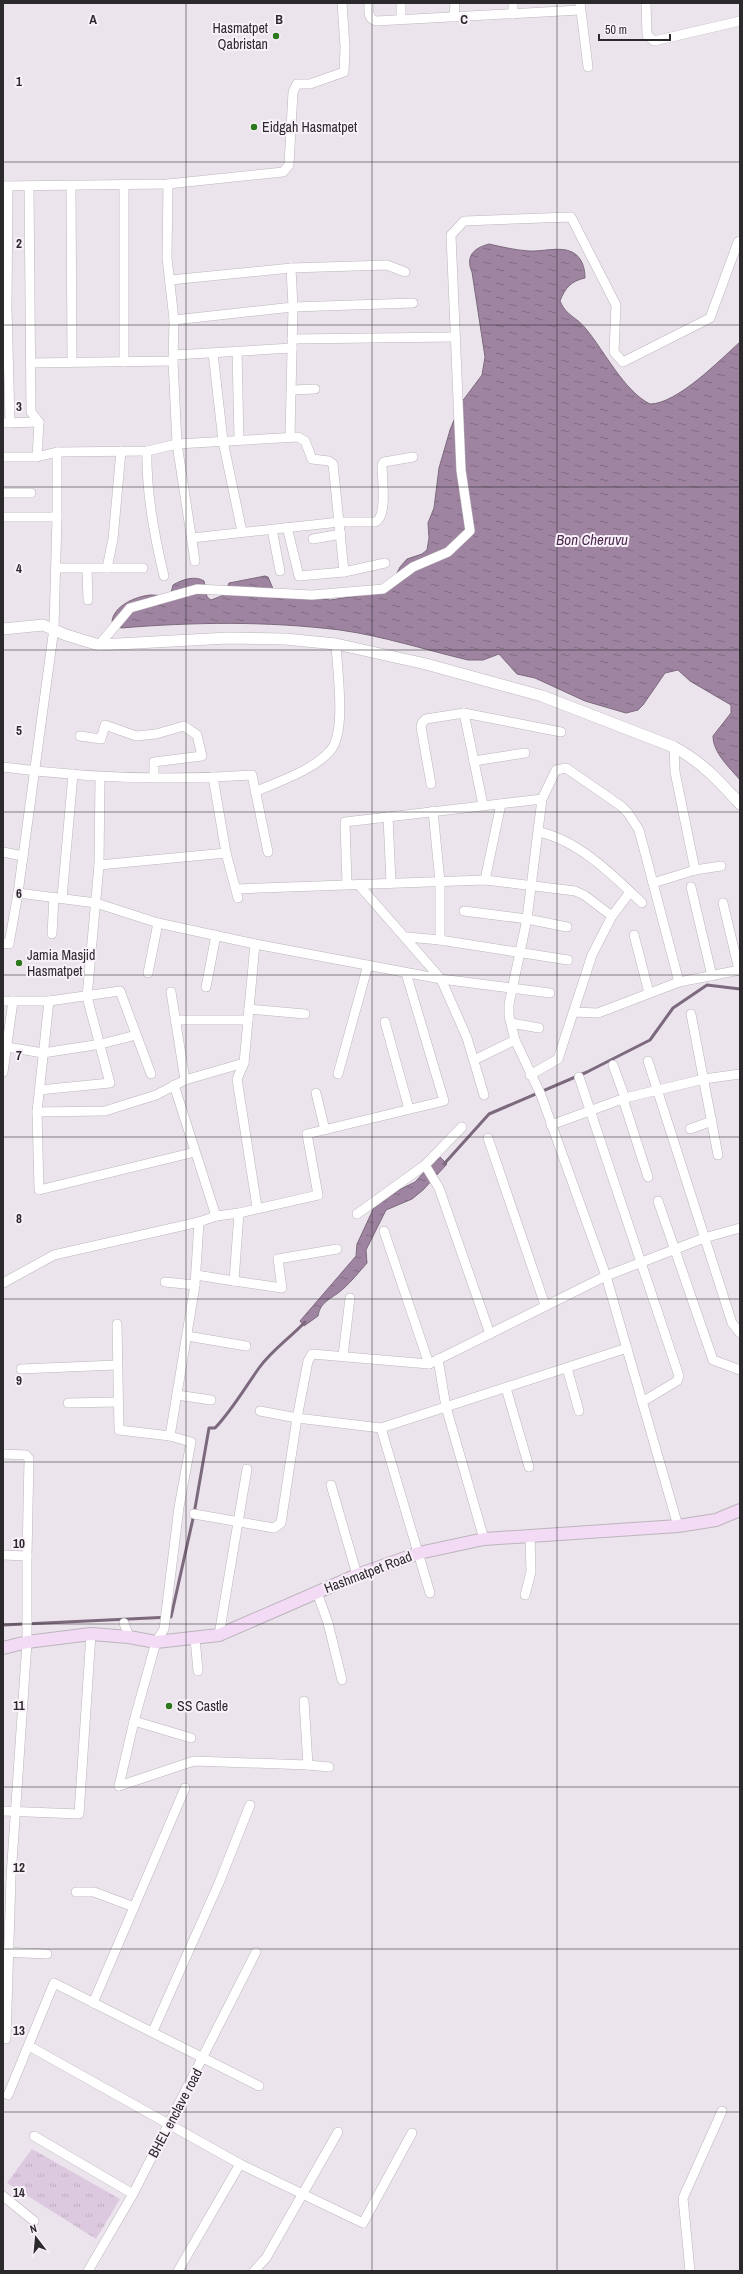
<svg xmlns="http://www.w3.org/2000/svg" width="743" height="2274" viewBox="0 0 743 2274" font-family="'Archivo Narrow',sans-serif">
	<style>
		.park { fill: url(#park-tufts) }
		.water { fill: url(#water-ripples); stroke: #7c697d }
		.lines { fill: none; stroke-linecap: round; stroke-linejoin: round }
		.stream { stroke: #7c697d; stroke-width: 3 }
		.minor-casing { stroke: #bcb5bc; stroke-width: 10 }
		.tertiary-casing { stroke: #bcb5bc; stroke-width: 12 }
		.secondary-casing { stroke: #bcb5bc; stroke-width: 14 }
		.minor { stroke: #fff; stroke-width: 9 }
		.tertiary { stroke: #fff; stroke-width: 11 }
		.secondary { stroke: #f3dbf5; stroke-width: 12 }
		.grid { fill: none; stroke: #2c292c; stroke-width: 1; stroke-opacity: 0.55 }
		.poi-dot { fill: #2d771d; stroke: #f9f1f9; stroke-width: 1.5 }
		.labels { text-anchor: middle; stroke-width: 4; stroke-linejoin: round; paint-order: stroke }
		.poi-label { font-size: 14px; fill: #2c292c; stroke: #f9f1f9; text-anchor: start }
		.street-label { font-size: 14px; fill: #2c292c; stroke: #f9f1f9 }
		.water-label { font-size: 15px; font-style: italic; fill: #4e2a51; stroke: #f9f1f9 }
		.grid-label { font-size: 13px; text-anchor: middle; font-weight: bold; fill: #2c292c; stroke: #f9f1f9; stroke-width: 4; stroke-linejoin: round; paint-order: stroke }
	</style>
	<defs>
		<pattern id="park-tufts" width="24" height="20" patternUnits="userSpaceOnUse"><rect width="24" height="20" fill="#ddc9df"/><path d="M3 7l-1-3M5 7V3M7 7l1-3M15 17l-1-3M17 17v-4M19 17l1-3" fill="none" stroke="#beadc0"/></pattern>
		<pattern id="water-ripples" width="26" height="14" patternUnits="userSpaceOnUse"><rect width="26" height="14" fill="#9e84a0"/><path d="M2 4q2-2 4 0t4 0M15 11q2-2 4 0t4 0" fill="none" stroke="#816c83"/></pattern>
	</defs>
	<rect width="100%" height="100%" fill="#ebe4ec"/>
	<polygon class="park" points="32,2149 120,2199 96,2239 7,2183"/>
	<g class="water">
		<path d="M489,244C502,247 515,250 529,251C541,252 560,246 572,252C582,257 585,268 585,278C571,281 565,288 560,301C566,316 577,317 586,329C605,352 624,391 650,404C677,404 720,360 740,342V780C730,768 713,753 713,736L731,713V705L690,681L678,670L665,673L643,705L638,710L626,713L585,701L535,678L517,674L499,654L483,660H468C426,650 383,636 340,630C267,621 194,622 121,628L112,622C113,606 136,596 151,595C157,595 164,596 170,597L173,585C181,580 195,575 204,581L207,597L211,600L224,595L229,583L265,576L268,577L274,591L330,600L363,595L392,583L400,567L407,559L422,554L427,550L429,538L428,523L434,508L439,468L450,430L461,403L482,375L485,357L472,272C465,256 474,248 489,244Z"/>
		<path d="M439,1156L447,1164L423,1190L412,1199L386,1210L366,1250L367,1263C359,1272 352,1281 343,1289C332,1299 320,1301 318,1316L304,1326L300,1321L356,1256L357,1244L377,1201L415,1182Z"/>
	</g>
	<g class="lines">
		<g class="stream">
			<polyline points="444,1164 489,1114 587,1072 650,1040 673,1008 707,985 740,989"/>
			<path d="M3,1625L171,1617L194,1514L209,1428H215C232,1410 244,1389 259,1368C272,1350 290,1338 305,1322"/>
		</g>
		<defs>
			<g id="minor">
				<path d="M369,3C369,11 367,18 376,21L580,10"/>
				<polyline points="401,3 401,19"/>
				<polyline points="513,3 513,14"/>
				<polyline points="580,3 588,67"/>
				<polyline points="646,3 647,35 654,41 740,21"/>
				<polyline points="454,17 455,3"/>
				<polyline points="3,186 168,184 283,172 289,165 293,92 297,84 310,84 344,72 345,47 342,3"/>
				<polyline points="8,186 7,307 10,423"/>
				<polyline points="29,186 31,412 39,422 37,457"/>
				<polyline points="71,186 72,362"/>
				<polyline points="170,280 291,268"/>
				<polyline points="174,320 293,307 413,303"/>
				<polyline points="292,339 455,337"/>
				<polyline points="237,351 239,440"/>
				<polyline points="213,353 223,441 242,532"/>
				<polyline points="174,355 292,348"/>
				<polyline points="173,361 177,444 195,561"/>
				<polyline points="124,362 124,185"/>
				<polyline points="31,363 173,361 174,320 167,258 168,184"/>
				<polyline points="292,390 315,389"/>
				<polyline points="3,423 39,422"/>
				<polyline points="290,436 293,307 291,268 387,265 405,272"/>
				<path d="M147,451C146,493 154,535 164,576"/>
				<polyline points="3,457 37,457 57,452 147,451 177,444 298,437 305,441 312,459 329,461 333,464 344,572 299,576 287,527"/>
				<polyline points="3,493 31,493"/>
				<polyline points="3,517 57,517"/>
				<polyline points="272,529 280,571"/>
				<path d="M192,538L340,522H375C388,517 382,479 382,465L384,462L413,457"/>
				<polyline points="313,539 341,534"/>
				<polyline points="56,568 143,568"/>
				<polyline points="107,568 113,539 121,451"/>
				<polyline points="87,569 88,600"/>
				<polyline points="344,572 385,563"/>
				<polyline points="99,645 130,608 197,589 312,595 383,589 413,567 448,552 470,531 461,470 451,235 464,221 571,217 616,305 614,352 623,362 710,318 738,242 740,241"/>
				<polyline points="464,713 483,805"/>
				<polyline points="80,736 101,739 105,725 136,736 156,734 184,726 197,735 202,756 154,762 154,777"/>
				<polyline points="674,747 675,772 695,870"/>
				<polyline points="474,761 525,753"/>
				<path d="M3,767C85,778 169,781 252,775L268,852"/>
				<polyline points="213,777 226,853 238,898"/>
				<polyline points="431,784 421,727 422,723 426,719 464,713 561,732"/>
				<path d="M255,792C279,781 312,771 330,751C347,733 337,670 336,644"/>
				<polyline points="542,799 527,919 509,1004 509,1016 515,1040 541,1095 606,1276 678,1526"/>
				<polyline points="433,811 440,882 440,940"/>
				<polyline points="388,817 391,883"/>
				<path d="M539,832C578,840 614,876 642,903"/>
				<polyline points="3,852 23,856"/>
				<polyline points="99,865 226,853"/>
				<polyline points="485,880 501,804"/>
				<polyline points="653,883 695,870 721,866"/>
				<polyline points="347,884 345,822 542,799 556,770 566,768 621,806 628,813 639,830 679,982"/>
				<polyline points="358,884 441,979 467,1038 484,1095"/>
				<polyline points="691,887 712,976"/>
				<polyline points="236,889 485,880 575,891 584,895 612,916"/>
				<polyline points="18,893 96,903 158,923 255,944 441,979 550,993"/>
				<polyline points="62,898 73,774"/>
				<polyline points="723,903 739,970"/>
				<polyline points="464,911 527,919 567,927"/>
				<polyline points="52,934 54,897"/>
				<polyline points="634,935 649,993"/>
				<polyline points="407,937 440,940 568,960"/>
				<polyline points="3,943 9,944 18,893 54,628 57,517 57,452"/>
				<polyline points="255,944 244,1063 237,1079 257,1207"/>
				<polyline points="148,973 158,923"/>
				<polyline points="206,987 216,935"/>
				<polyline points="171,992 185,1080"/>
				<polyline points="3,1001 49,1001 120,991 151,1074"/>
				<polyline points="49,1001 37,1112 39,1190 195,1152"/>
				<polyline points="249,1009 305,1014"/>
				<polyline points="573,1012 598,1013 679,982 740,970"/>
				<polyline points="691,1014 718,1155"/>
				<polyline points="175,1020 248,1020"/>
				<polyline points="385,1022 409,1109"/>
				<polyline points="511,1023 539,1028"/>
				<polyline points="7,1047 43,1053 101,1044 136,1035"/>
				<polyline points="474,1060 515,1040"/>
				<polyline points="648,1061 732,1323 740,1333"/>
				<polyline points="613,1065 625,1098 704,1079 740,1074"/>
				<polyline points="3,1072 13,1001"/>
				<polyline points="338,1074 368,965"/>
				<polyline points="530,1075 558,1059 592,955 612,916 630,892"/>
				<polyline points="579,1077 679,1376 677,1381 642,1402"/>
				<polyline points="174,1085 216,1216"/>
				<polyline points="39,1090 110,1083 87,997 99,865 100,777"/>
				<polyline points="316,1093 325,1130"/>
				<polyline points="623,1099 648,1177"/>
				<polyline points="37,1112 105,1111 156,1095 185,1080 244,1063"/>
				<polyline points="551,1125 625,1098"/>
				<polyline points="690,1129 712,1121"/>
				<polyline points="488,1138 545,1305"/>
				<polyline points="425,1165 439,1188 490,1334"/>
				<polyline points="658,1201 713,1360 740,1370"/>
				<polyline points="239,1213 234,1281 282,1288 278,1259 337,1249"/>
				<polyline points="357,1214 425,1165 462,1127"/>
				<polyline points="384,1231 429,1364"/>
				<polyline points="196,1275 234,1281"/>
				<polyline points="165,1282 195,1285"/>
				<polyline points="3,1283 54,1255 199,1222 216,1216 239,1213 318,1195 307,1134 444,1101 406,973"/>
				<polyline points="117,1324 119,1430 170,1436 191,1442 179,1507 164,1629 156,1642 134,1721 119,1786"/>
				<polyline points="187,1336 246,1346"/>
				<polyline points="627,1348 381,1428 297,1418 308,1361 312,1354 429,1364 606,1276 704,1238 740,1228"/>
				<polyline points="343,1356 350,1298"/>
				<polyline points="438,1359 446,1407 484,1539"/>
				<polyline points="567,1368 579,1411"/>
				<polyline points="21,1369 116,1365"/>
				<polyline points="506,1388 529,1467"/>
				<polyline points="177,1395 211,1400"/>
				<polyline points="68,1403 118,1402"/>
				<polyline points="381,1428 430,1593"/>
				<polyline points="170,1436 195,1285 199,1222"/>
				<polyline points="3,1454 26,1455 29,1459 27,1556"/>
				<polyline points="331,1485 357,1575"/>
				<polyline points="194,1514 274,1528 281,1523 297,1418 260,1411"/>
				<polyline points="3,1555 27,1556 27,1642 11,1877 6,2039"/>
				<polyline points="317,1592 328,1623 342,1680"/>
				<polyline points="525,1595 531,1572 530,1536"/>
				<polyline points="124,1623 129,1637"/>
				<polyline points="219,1635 247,1469"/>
				<polyline points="195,1638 198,1671"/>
				<polyline points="134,1721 191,1738"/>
				<polyline points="308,1765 329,1767"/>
				<polyline points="119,1786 194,1761 308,1765 304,1701"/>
				<polyline points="3,1811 79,1814 91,1634"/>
				<polyline points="76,1892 94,1892 134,1907"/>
				<polyline points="3,1952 47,1954"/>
				<polyline points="93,2003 185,1788"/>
				<polyline points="153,2031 219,1883 250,1805"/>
				<polyline points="29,2046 240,2164 363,2223 412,2133"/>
				<polyline points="8,2095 54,1983 259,2086"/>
				<polyline points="34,2136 133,2194"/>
				<polyline points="3,2196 34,2221"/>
				<polyline points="88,2271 133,2194 256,1952"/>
				<polyline points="178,2271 240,2164"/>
				<polyline points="254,2271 266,2258 338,2132"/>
				<polyline points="690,2271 683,2198 722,2111"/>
			</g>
			<path id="tertiary" d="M3,629L43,625L66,635L99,645L228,638L285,639L336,644L426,664L542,696L674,747C702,762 719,781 740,804"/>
			<polyline id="secondary" points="3,1648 27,1642 91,1634 129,1637 156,1642 219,1635 357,1575 419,1553 484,1539 678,1526 716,1520 740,1510"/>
		</defs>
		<use href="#minor" class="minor-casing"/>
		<use href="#tertiary" class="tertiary-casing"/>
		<use href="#secondary" class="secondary-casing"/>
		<use href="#minor" class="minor"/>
		<use href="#tertiary" class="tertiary"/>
		<use href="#secondary" class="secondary"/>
	</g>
	<path class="grid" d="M186,3V2271M372,3V2271M557,3V2271M3,162H740M3,325H740M3,487H740M3,650H740M3,812H740M3,975H740M3,1137H740M3,1299H740M3,1462H740M3,1624H740M3,1787H740M3,1949H740M3,2112H740"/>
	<g class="poi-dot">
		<circle cx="276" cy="36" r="4"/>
		<circle cx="254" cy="127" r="4"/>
		<circle cx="19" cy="963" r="4"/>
		<circle cx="169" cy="1706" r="4"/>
	</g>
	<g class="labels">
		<g class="poi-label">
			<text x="268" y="33" text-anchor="end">Hasmatpet<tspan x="268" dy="16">Qabristan</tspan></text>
			<text x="262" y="132">Eidgah Hasmatpet</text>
			<text x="27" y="960">Jamia Masjid<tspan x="27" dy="16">Hasmatpet</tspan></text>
			<text x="177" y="1711">SS Castle</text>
		</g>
		<g class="street-label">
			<text transform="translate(368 1572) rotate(-21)" y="5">Hashmatpet Road</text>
			<text transform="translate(175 2113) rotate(-62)" y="5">BHEL enclave road</text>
		</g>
		<g class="water-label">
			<text x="592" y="545">Bon Cheruvu</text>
		</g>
	</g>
	<g class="grid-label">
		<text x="93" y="24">A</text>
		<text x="279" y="24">B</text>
		<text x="464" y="24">C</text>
		<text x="19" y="86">1</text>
		<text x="19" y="248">2</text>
		<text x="19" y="411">3</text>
		<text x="19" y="573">4</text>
		<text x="19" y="735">5</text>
		<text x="19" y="898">6</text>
		<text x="19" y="1060">7</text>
		<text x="19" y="1223">8</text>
		<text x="19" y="1385">9</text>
		<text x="19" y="1548">10</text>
		<text x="19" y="1710">11</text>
		<text x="19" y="1872">12</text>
		<text x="19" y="2035">13</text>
		<text x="19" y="2197">14</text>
	</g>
	<rect width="743" height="2274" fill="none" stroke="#2c292c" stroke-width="8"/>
	<g transform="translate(36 2238) rotate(344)" stroke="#f9f1f9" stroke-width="3" paint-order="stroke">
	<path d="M0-3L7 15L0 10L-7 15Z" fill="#2c292c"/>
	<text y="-6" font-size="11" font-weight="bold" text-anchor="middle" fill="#2c292c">N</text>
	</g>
	<path d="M599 34v6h71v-6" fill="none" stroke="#2c292c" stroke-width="2"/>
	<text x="605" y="34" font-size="12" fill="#2c292c" stroke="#f9f1f9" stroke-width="3" paint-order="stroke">50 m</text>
</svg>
